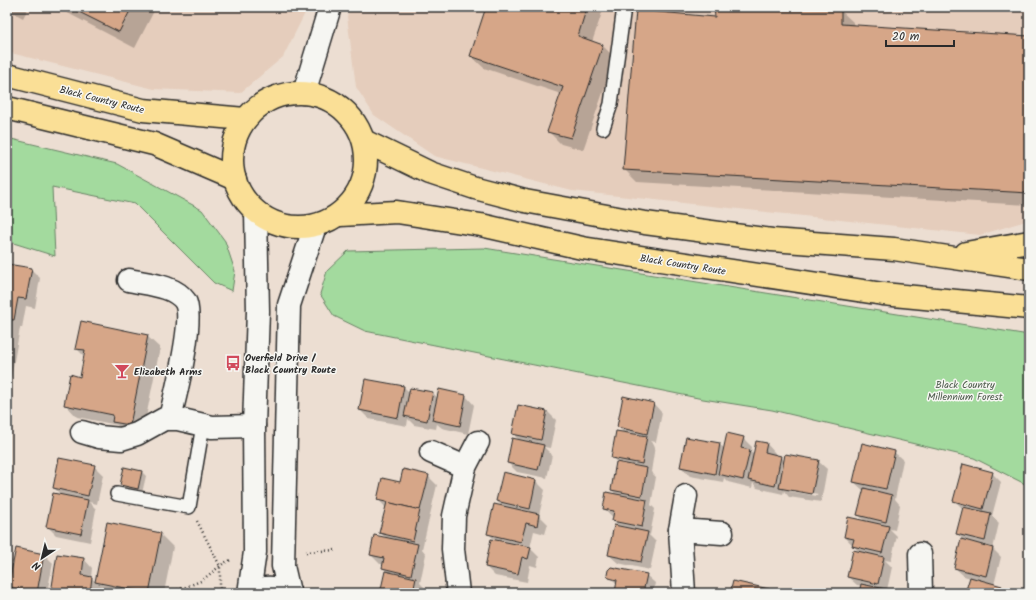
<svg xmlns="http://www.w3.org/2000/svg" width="1036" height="600" viewBox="0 0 1036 600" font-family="Kalam,sans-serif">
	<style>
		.built { fill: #e5cdbc }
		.green { fill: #a3da9e; stroke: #678264 }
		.shadow { fill: #0003; fill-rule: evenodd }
		.building { fill: #d6a688; stroke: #2b2b2b }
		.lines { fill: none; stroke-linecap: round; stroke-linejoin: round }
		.service-casing { stroke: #2b2b2b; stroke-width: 16 }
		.minor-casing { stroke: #2b2b2b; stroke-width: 25 }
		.trunk-casing { stroke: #2b2b2b; stroke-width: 25 }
		.path { stroke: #2b2b2b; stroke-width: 2.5; stroke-dasharray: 1 3; stroke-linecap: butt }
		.service { stroke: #f6f6f2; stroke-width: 13 }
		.minor { stroke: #f6f6f2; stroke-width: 22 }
		.trunk { stroke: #fadf96; stroke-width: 22 }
		.labels { text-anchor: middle; stroke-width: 3; stroke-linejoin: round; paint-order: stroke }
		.street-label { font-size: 10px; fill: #2b2b2b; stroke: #f6f6f2 }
		.poi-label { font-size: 10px; font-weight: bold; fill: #2b2b2b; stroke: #f6f6f2; text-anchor: start }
		.park-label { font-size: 10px; fill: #495748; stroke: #f6f6f2 }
	</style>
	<rect width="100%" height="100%" fill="#ecded2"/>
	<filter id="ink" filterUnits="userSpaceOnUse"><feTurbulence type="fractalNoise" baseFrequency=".025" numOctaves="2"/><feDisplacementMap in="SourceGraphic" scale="8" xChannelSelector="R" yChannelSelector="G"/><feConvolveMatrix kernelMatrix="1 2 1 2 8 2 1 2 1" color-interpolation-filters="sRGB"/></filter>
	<g filter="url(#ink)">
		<g class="built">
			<polygon points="7,7 308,7 283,57 240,93 154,89 7,52"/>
			<polygon points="352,7 1029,7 1029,220 980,235 572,191 434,156 374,115 356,87 347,16"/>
		</g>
		<g class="green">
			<polygon points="7,138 117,164 202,210 225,241 235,271 232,291 214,283 135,204 52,187 55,256 7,241"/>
			<polygon points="484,248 1029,335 1029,486 974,458 772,410 703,399 365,331 334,316 320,294 327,271 348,251"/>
		</g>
		<g class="shadow">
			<polygon points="7,7 29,7 23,18 7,9"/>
			<polygon points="56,7 156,7 135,48"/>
			<polygon points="487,7 604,7 592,42 603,46 615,58 583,150 561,144 548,131 561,94 484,68 471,56"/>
			<polygon points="715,7 810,7 840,10 853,22 853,26 1029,37 1029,205 637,182 624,169 716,18"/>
			<polygon points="7,265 31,269 40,278 35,308 26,306 22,328 20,328 11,378 7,377"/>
			<polygon points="147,336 160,348 142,437 126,434 117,425 77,417 65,404 81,378 85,357 76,348"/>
			<polygon points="366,380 404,387 410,393 433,393 438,398 466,396 474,405 468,434 442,428 437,424 436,429 414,425 408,419 407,426 369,419 360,410"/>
			<polygon points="654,404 662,413 656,442 650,441 655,446 651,472 656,477 651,505 655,509 650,535 648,534 656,542 650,570 618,563 609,555 620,528 613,521 614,518 604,509 616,495 612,490 617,462 612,458 624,433 618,427"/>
			<polygon points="547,411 556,420 550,448 544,447 552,455 547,478 517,472 508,463 520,441 513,434"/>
			<path d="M743,438L752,447L751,452L754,455L767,444L775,453V456L780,457L785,461H818L827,469L821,502L789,497L784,491L783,494L757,488L753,483L752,488L728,482L724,478L723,482L690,476L681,467L719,444L725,449ZM789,489L818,494L817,496L789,491Z"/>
			<polygon points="894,452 903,460 895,499 900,505 895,530 890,529 897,536 891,561 885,560 892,567 887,590 892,593 860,593 862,586 857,585 848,577 860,553 845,537 866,522 858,515 864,491 854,482"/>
			<polygon points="94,466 103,475 97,504 89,502 96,509 90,542 56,535 47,526 62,496 54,488"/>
			<polygon points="142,472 146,476 142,493 126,489 121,485"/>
			<polygon points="992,473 1001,482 992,516 999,523 993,549 1001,557 994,585 1002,587 1007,593 966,593 970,578 964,576 955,568 962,539 958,534 963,509 954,500"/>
			<polygon points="503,474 536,481 545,490 539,515 548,524 545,534 534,531 530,548 539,557 537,567 530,565 527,582 495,576 486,567 496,541 488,533 503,507 497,501"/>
			<polygon points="428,476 437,485 422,549 426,554 420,583 425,588 423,593 381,593 386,571 383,568 384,564 380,564 371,555 386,538 381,533 386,508 378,499 401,483"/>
			<polygon points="160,534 173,547 164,593 108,593 101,586 99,593 52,593 84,559 92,568 91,577 96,582"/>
			<polygon points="44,554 53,563 47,593 15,593 9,586 7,592 7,555 14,563"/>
			<polygon points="608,575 646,575 655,583 653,593 616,593 617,584"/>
		</g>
		<g class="building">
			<polygon points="69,7 132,7 119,32"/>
			<polygon points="486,7 587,7 578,36 603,45 571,138 547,132 563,87 470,56"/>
			<polygon points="714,7 841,9 841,24 1029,36 1029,193 623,170 636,10 715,17"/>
			<polygon points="7,264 32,268 26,299 18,298 14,320 7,319"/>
			<polygon points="7,319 11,320 7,344"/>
			<polygon points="81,321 148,335 130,425 112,422 113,415 64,405 70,374 80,377 85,350 75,349"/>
			<polygon points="365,379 404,386 398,418 359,410"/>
			<polygon points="410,388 433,392 427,421 404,416"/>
			<polygon points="439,389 466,395 460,426 432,420"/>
			<polygon points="623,396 654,403 647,434 617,427"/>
			<polygon points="518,405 547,411 541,440 512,434"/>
			<polygon points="616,431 647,436 642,464 611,458"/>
			<polygon points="727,433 744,437 741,448 750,450 743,480 718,474"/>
			<polygon points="686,437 720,443 715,474 680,467"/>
			<polygon points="512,438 544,445 538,470 507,463"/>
			<polygon points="756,441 767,443 765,452 781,456 775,486 748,480"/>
			<polygon points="862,443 895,451 886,489 853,482"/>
			<polygon points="785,454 819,460 812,494 779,488"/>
			<polygon points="59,458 95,465 88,496 53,488"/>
			<polygon points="616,462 647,468 642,496 611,490"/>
			<polygon points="963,464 993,472 983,509 953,501"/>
			<polygon points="124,467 142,471 138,489 120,485"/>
			<polygon points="403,469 429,475 420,510 377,500 382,478 400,482"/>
			<polygon points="503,472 536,480 530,509 496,501"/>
			<polygon points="864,488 892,495 886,522 857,515"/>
			<polygon points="606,492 647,500 642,527 612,521 614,511 603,509"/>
			<polygon points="53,493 88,500 81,534 46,527"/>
			<polygon points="387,502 420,510 413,541 379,533"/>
			<polygon points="494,504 539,514 537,526 526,523 521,542 487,534"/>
			<polygon points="963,507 991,513 985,541 956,534"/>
			<polygon points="848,517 889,526 882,553 852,546 854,539 844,537"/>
			<polygon points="107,522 161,533 149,593 95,582"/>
			<polygon points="614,525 648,532 641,562 608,555"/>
			<polygon points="374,535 418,544 411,575 382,568 384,558 370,555"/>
			<polygon points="491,539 531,547 528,559 522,557 518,574 485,567"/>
			<polygon points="961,539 993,548 986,576 954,568"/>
			<polygon points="16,548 44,554 37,593 8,587"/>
			<polygon points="853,550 884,557 878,584 847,577"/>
			<polygon points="57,554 84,558 82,575 92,577 90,593 51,593"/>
			<polygon points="611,567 647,574 643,593 615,593 617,580 609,578 607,575 608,570"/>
			<polygon points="385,571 416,578 413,593 380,593"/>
			<polygon points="970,577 1002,586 1000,593 965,593"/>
			<polygon points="733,581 769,589 768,593 730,593"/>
			<polygon points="861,584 891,590 890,593 859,593"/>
		</g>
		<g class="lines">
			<defs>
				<g id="service">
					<polyline points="603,128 611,104 624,7"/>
					<polyline points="117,494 189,507 203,425"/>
				</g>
				<g id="minor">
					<polyline points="304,93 330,7"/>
					<path d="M129,280C146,284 174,285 185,301C195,318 175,397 170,418"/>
					<polyline points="82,432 99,437 121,439 137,434 164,419 178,419 212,427 254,426"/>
					<polyline points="431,452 465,467"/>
					<polyline points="680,530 686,496"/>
					<polyline points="920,554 921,593"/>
					<polyline points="289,592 283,566 289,305 315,226"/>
					<polyline points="249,593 255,552 254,426 258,311 256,212"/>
					<path d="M250,593C263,586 276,586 290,593"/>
					<polyline points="458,593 453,549 454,516 465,467 478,442"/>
					<polyline points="684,593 680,530 722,533"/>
				</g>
				<g id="trunk">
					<polyline points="7,75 143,110 245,119"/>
					<circle cx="299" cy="160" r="67"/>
					<polyline points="7,108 154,144 235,179"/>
					<polyline points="364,141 430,173 475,188 525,201 645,223 772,240 894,249 1029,269"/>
					<polyline points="340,215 397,212 481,225 582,248 883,294 1029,308"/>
					<polyline points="966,253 1029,242"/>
				</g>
			</defs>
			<use href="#service" class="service-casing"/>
			<use href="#minor" class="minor-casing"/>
			<use href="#trunk" class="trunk-casing"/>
			<g class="path">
				<polyline points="197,521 220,566 220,593"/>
				<polyline points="306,552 336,550"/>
				<polyline points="170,593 201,581 224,563 231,560"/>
			</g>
			<use href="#service" class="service"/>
			<use href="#minor" class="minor"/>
			<use href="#trunk" class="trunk"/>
		</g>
	</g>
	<defs>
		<symbol id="bus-bare" viewBox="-9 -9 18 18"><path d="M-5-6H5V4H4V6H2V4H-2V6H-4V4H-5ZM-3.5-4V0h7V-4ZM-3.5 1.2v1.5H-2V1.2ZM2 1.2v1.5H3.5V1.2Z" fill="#d1495b" stroke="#f6f6f2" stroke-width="2.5" paint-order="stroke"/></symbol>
		<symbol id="bar-bare" viewBox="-9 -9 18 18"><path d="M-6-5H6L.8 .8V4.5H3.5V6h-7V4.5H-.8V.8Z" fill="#d1495b" stroke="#f6f6f2" stroke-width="2.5" paint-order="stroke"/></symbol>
	</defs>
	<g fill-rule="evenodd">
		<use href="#bus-bare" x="222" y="352" width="22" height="22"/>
		<use href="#bar-bare" x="111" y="360" width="22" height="22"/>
	</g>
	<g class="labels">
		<g class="street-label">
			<text transform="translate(102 99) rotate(14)" y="4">Black Country Route</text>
			<text transform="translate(683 264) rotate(9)" y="4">Black Country Route</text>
		</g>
		<g class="poi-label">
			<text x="245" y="361">Overfield Drive /<tspan x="245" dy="12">Black Country Route</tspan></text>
			<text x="134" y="375">Elizabeth Arms</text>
		</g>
		<g class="park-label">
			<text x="965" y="388">Black Country<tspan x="965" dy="12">Millennium Forest</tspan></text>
		</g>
	</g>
	<rect width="1036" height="600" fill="none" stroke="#f6f6f2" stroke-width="24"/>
	<rect x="12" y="12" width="1012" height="576" fill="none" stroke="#2b2b2b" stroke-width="1.5" filter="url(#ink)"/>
	<g transform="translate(42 558) rotate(215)" stroke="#f6f6f2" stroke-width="3" paint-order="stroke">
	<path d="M0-3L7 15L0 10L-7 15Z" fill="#2b2b2b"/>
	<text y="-6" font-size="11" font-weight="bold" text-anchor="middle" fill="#2b2b2b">N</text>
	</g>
	<path d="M886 40v6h68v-6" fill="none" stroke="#2b2b2b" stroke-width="2"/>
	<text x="892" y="40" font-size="12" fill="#2b2b2b" stroke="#f6f6f2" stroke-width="3" paint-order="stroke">20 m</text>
</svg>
